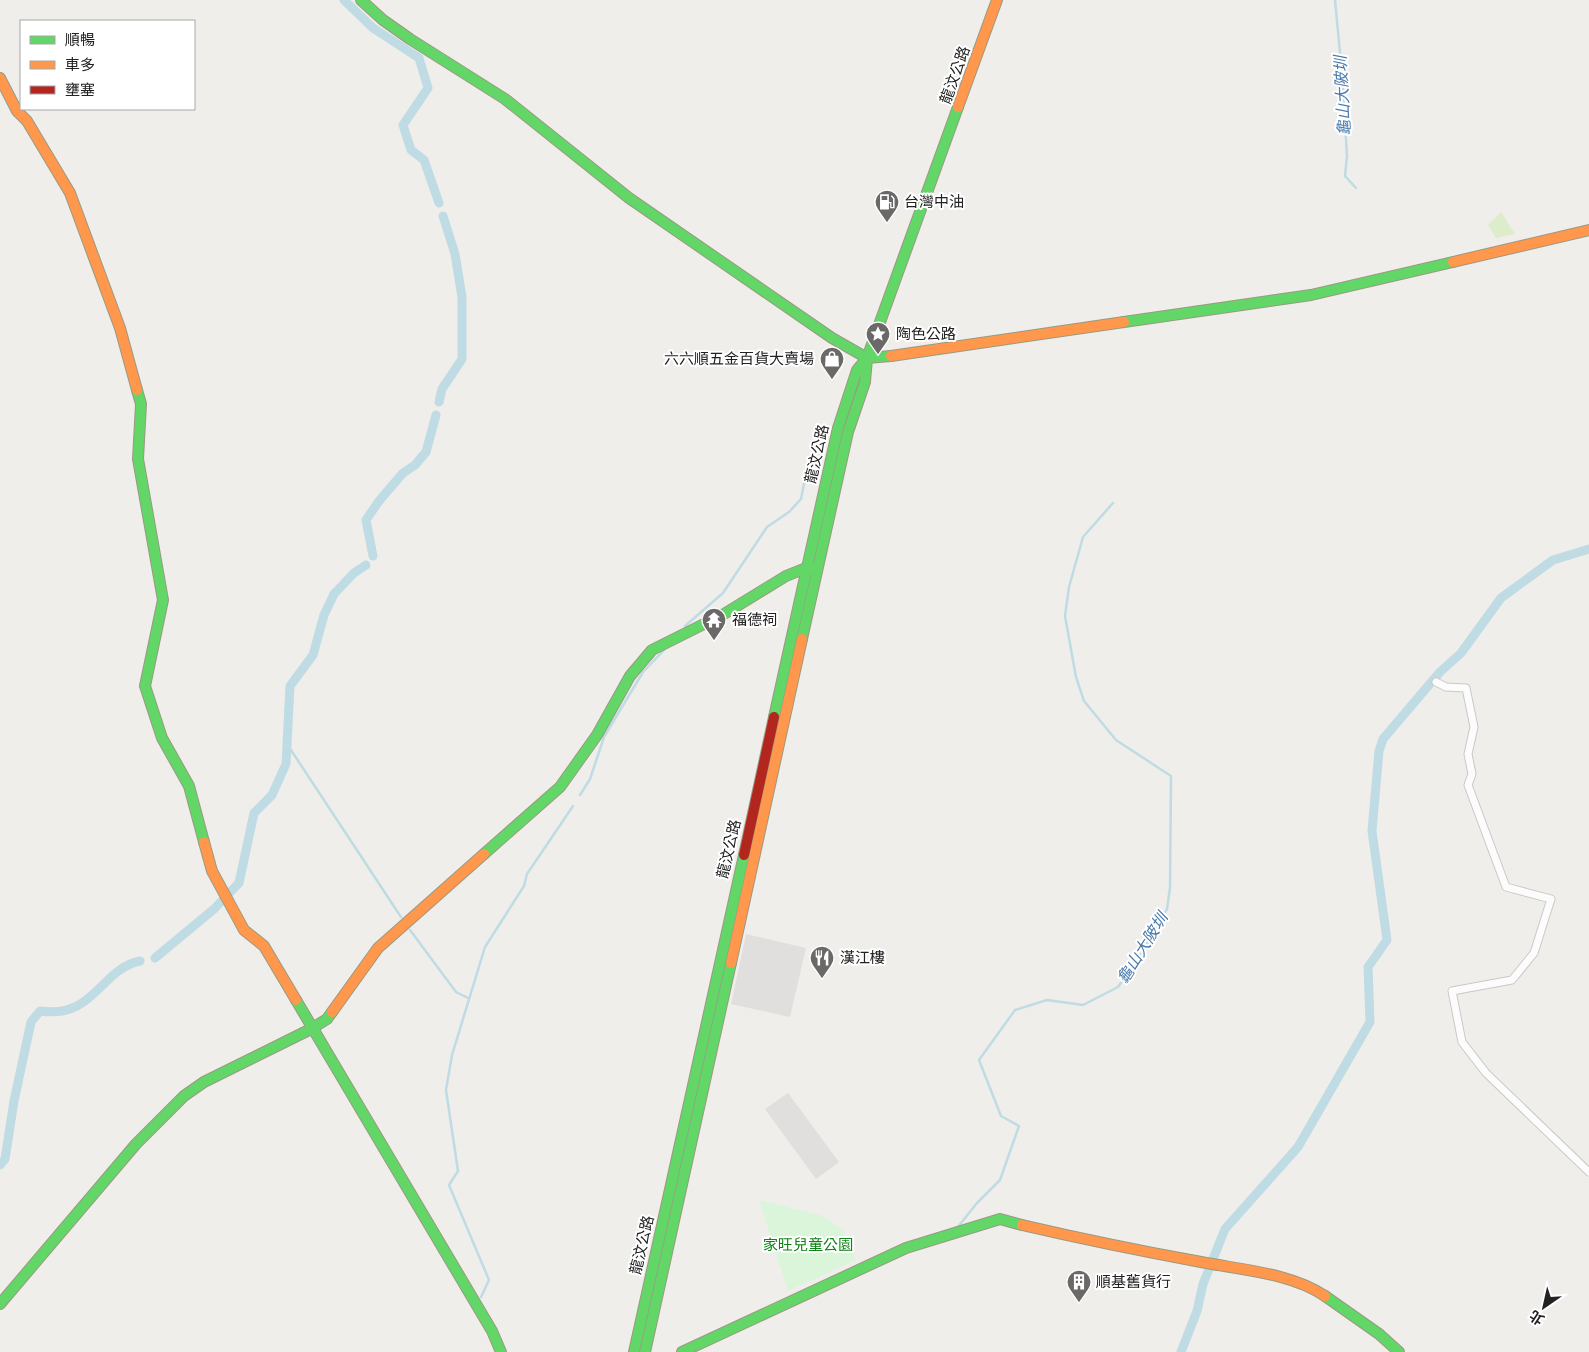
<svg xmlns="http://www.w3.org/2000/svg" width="1589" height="1352" viewBox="0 0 1589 1352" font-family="'Exo 2','Noto Sans TC',sans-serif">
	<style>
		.grass { fill: #ddeccb }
		.park { fill: #daf5da }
		.parking { fill: #e0dfde }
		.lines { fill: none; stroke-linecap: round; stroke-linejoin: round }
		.stream { stroke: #bfdbe3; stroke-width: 2.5 }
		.canal { stroke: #bfdbe3; stroke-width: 9 }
		.street-casing { stroke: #c9c8c7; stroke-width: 9 }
		.fast-casing { stroke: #999a82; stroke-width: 12 }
		.slow-casing { stroke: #999a82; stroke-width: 12 }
		.jam-casing { stroke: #999a82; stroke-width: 12 }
		.street { stroke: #fdfcfc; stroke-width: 7 }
		.fast { stroke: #63d668; stroke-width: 10 }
		.slow { stroke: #ff974d; stroke-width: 10 }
		.jam { stroke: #b3261e; stroke-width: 10 }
		.labels { text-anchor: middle; stroke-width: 4; stroke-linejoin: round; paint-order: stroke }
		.street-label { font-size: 15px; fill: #222; stroke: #fff }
		.poi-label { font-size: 15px; fill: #222; stroke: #fff; text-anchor: start }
		.park-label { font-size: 15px; fill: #0c8416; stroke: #fff }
		.water-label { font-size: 16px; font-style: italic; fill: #4a7aab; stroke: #fff }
	</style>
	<rect width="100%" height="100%" fill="#f0eeeb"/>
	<polygon class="grass" points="1501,212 1515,234 1496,238 1488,225"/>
	<polygon class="park" points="759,1200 823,1216 843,1230 856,1260 788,1291"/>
	<g class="parking">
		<polygon points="746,934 806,948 790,1017 731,1004"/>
		<polygon points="788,1093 839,1162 816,1179 765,1109"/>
	</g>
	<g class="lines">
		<g class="stream">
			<polyline points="1335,0 1342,74 1347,156 1345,176 1356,188"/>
			<polyline points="685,626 723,593 767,527 789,512 801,499 805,479"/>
			<polyline points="287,744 401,917"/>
			<polyline points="580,795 590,779 604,737 643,672 664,650"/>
			<polyline points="410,930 456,992 468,998"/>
			<polyline points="957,1228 977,1203 1000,1180 1019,1126 1001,1116 979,1060 1015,1010 1047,1000 1083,1005 1118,987 1137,961 1167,909 1170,888 1171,776 1116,740 1084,701 1076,677 1065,616 1069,587 1083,537 1113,503"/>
			<polyline points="481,1297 489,1280 449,1185 458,1171 446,1090 452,1055 485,947 524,886 527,874 573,806"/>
		</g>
		<g class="canal">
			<polyline points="344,0 373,28 419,58 428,88 403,125 411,150 424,160 439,203"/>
			<polyline points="439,402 442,389 462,359 462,297 455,254 443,216"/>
			<polyline points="373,556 366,520 379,501 403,473 415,465 426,452 436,415"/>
			<polyline points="155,958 214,909 239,883 254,813 272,795 286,764 290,686 313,655 324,615 334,594 354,573 366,565"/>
			<path d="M0,1165L5,1159L14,1101L31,1022L40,1011C95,1019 100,969 140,961"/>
			<polyline points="1181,1352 1197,1311 1203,1284 1225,1229 1298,1147 1370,1022 1368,967 1387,940 1372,831 1379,751 1383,739 1440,672 1461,653 1501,598 1553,560 1589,549"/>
		</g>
		<defs>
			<polyline id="street" points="1436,682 1446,687 1466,688 1474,727 1468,754 1472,774 1468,785 1506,887 1551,899 1534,953 1512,980 1452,991 1462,1042 1486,1073 1589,1172"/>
			<g id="fast">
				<polyline points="361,0 383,20 410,39 505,99 629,198 832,338 867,358 891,356"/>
				<polyline points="1124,322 1311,295 1453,262"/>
				<polyline points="137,390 141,404 138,459 163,600 145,686 162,738 189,786 204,842"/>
				<polyline points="802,639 848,432 865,382 867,358 958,107"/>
				<polyline points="774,717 838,428 857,370 867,358"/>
				<polyline points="484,854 560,787 597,735 630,676 652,650 724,614 786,576 806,568 813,569"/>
				<polyline points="296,1000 492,1331 501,1352"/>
				<polyline points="1325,1296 1379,1334 1399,1352"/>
				<polyline points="0,1304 136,1144 184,1096 204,1082 311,1029 327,1019 332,1012"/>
				<polyline points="634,1352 744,855"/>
				<polyline points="645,1352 731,963"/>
				<polyline points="682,1352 906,1248 1000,1219 1022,1225"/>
			</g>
			<g id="slow">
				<polyline points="0,78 17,111 27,121 70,193 120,328 137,390"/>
				<polyline points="958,107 997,0"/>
				<polyline points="1453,262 1589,230"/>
				<polyline points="891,356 1124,322"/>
				<polyline points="204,842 212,871 244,930 264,946 296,1000"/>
				<polyline points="731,963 802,639"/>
				<polyline points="332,1012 378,948 484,854"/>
				<path d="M1022,1225C1082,1239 1141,1251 1201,1262C1242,1270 1291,1273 1325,1296"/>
			</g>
			<polyline id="jam" points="744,855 774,717"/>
		</defs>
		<use href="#street" class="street-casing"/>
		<use href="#fast" class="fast-casing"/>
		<use href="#slow" class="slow-casing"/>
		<use href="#jam" class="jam-casing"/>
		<use href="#street" class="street"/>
		<use href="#fast" class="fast"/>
		<use href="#slow" class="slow"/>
		<use href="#jam" class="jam"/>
	</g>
	<defs>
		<symbol id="fuel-pin" viewBox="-11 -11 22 30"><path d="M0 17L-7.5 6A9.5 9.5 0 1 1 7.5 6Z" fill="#6a6968" stroke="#fff"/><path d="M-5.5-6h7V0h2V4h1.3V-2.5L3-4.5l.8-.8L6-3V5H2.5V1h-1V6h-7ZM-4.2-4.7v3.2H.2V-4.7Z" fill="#fff"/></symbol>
		<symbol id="sight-pin" viewBox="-11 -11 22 30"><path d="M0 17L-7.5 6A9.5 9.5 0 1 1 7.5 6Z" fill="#6a6968" stroke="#fff"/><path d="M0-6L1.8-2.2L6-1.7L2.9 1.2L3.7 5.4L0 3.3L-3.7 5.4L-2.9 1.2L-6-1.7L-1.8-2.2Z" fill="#fff"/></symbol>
		<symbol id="shop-pin" viewBox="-11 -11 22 30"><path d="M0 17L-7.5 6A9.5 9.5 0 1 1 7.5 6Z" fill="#6a6968" stroke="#fff"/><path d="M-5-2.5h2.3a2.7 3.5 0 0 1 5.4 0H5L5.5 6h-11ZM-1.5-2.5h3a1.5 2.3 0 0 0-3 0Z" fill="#fff"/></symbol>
		<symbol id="temple-pin" viewBox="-11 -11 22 30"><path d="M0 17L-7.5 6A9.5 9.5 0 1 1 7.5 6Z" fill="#6a6968" stroke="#fff"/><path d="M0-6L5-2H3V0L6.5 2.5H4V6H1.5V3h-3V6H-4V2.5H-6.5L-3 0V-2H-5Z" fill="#fff"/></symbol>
		<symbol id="restaurant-pin" viewBox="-11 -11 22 30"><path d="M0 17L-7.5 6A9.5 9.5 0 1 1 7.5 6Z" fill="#6a6968" stroke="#fff"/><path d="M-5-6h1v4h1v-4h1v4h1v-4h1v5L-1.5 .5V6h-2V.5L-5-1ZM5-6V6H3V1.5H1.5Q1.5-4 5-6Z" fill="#fff"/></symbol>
		<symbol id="building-pin" viewBox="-11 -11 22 30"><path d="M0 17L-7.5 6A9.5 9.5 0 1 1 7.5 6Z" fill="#6a6968" stroke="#fff"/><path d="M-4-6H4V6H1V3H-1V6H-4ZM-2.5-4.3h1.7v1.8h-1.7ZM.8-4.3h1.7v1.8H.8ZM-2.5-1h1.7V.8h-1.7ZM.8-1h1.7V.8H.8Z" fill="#fff"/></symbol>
	</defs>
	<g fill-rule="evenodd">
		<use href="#fuel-pin" x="873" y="188" width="28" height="38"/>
		<use href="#sight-pin" x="864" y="320" width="28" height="38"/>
		<use href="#shop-pin" x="818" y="345" width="28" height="38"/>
		<use href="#temple-pin" x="700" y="606" width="28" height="38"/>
		<use href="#restaurant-pin" x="808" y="944" width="28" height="38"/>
		<use href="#building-pin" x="1065" y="1268" width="28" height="38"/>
	</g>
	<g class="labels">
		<g class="street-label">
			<text transform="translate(955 75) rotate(-70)" y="5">龍汶公路</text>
			<text transform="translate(817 454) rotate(-77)" y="5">龍汶公路</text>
			<text transform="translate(729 849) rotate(-77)" y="5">龍汶公路</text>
			<text transform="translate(642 1245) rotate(-77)" y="5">龍汶公路</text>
		</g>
		<g class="poi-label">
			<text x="904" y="207">台灣中油</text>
			<text x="896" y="339">陶色公路</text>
			<text x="814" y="364" text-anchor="end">六六順五金百貨大賣場</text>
			<text x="732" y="625">福德祠</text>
			<text x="840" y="963">漢江樓</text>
			<text x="1096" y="1287">順基舊貨行</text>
		</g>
		<g class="park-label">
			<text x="808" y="1250">家旺兒童公園</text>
		</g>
		<g class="water-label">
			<text transform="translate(1342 96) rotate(-93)" y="6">龜山大陂圳</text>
			<text transform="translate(1142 948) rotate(-58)" y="6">龜山大陂圳</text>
		</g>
	</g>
	<rect x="20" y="20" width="175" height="90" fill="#ffffff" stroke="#a7a7a7"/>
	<rect x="30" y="36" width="25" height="8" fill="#63d668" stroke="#a7a7a7"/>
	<text x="65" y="45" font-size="15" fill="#222222">順暢</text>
	<rect x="30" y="61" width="25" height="8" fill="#ff974d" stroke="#a7a7a7"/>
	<text x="65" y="70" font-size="15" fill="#222222">車多</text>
	<rect x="30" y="86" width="25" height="8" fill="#b3261e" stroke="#a7a7a7"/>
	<text x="65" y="95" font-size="15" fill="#222222">壅塞</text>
	<g transform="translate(1544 1307) rotate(214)" stroke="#ffffff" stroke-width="4" paint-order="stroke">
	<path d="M0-4L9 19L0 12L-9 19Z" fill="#222222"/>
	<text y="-8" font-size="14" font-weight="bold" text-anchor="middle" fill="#222222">北</text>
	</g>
</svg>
